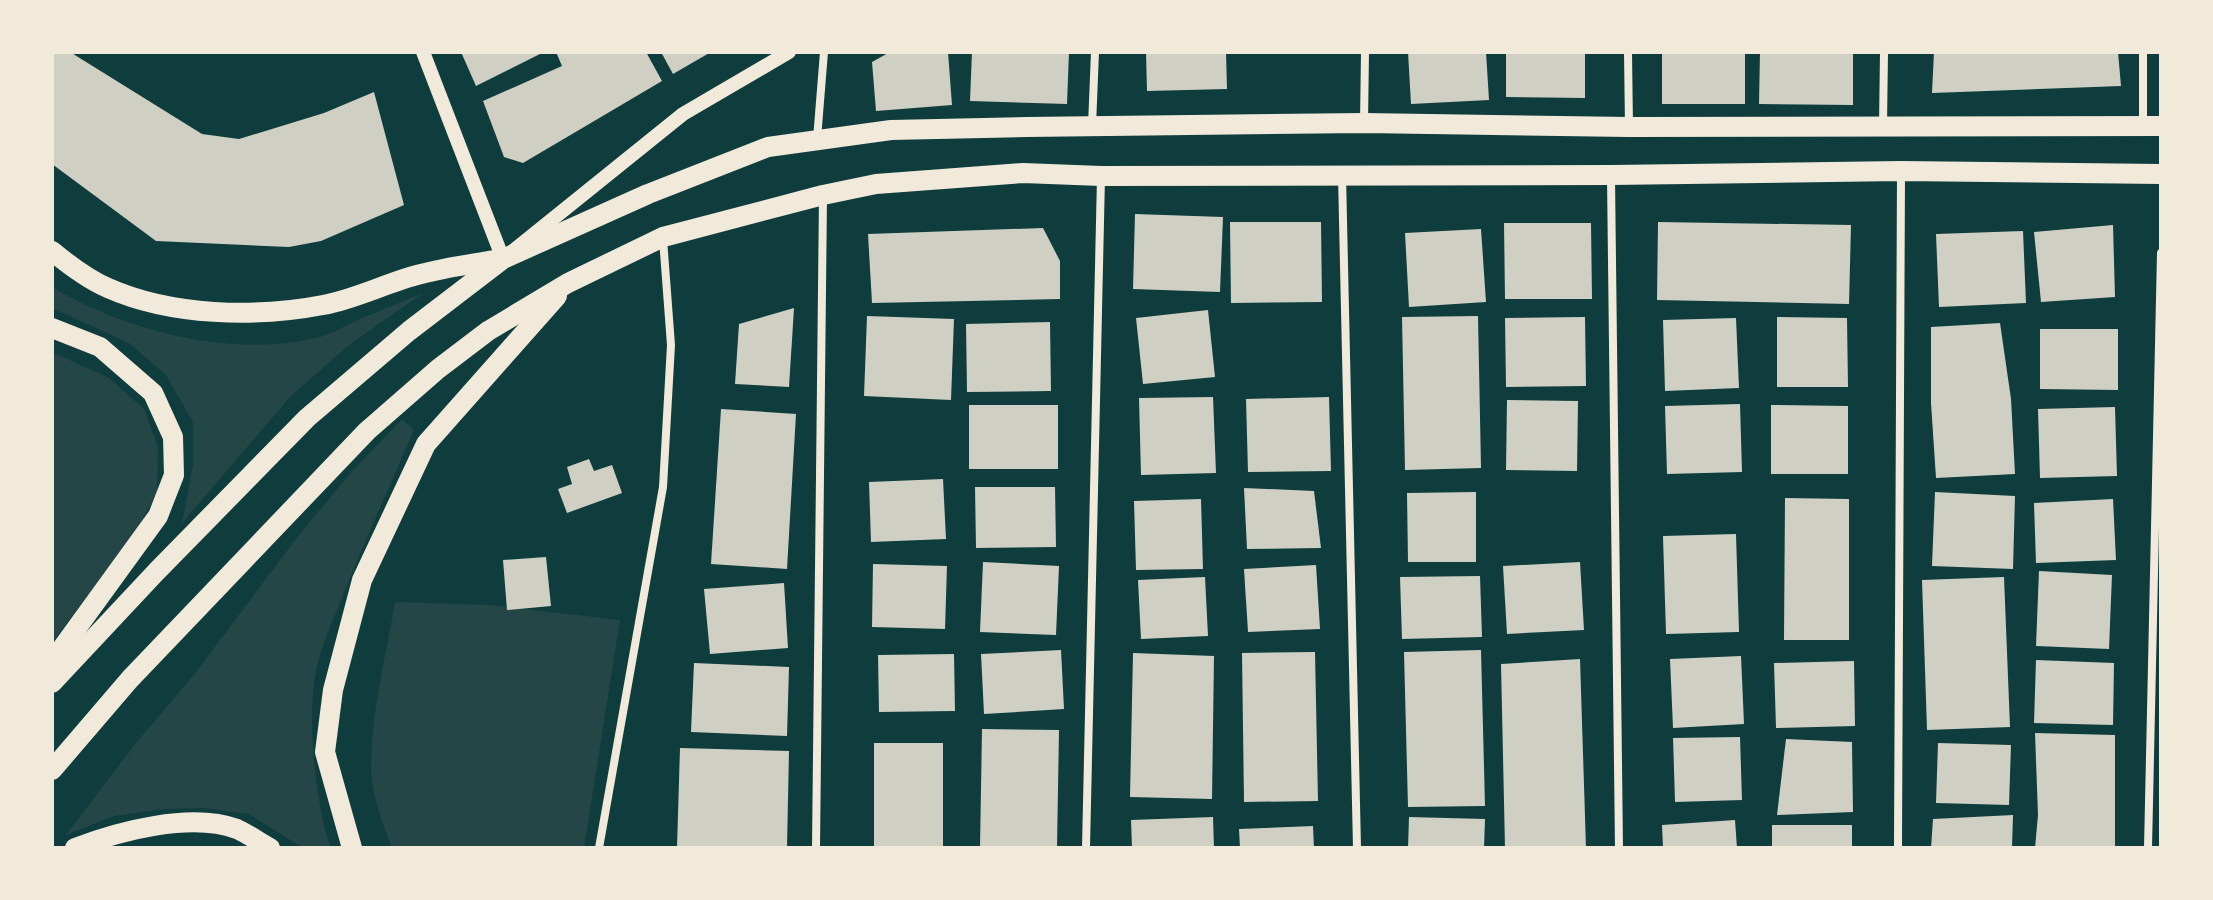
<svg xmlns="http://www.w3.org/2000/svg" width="2213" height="900" viewBox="0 0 2213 900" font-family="'Archivo Narrow',sans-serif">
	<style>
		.green { fill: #244646 }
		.building { fill: #cfcfc3 }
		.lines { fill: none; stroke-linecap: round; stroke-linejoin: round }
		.minor { stroke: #f1e9da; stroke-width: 8 }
		.tertiary { stroke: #f1e9da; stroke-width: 14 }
		.primary { stroke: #f1e9da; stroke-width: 20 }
	</style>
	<rect width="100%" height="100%" fill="#0f3d3e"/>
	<g class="green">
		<path d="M52,287C126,331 230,358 316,338C329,335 343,327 355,321C378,312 401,302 423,293L349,345L291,396L182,523L193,466V422L166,375L129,343L52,308Z"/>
		<polygon points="52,352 109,378 144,409 158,447 157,492 132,539 52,642"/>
		<path d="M402,419L414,430C390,486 364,542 342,598C333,620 322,644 317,667C306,712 315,805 331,848H303L249,814L203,808L163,809L114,816L66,835L135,744L193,676L299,535L348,476Z"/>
		<path d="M395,602L488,605L620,620L584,848H392C382,821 370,792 371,763C372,709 386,655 395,602Z"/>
	</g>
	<g class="building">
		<polygon points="52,52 70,52 202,134 239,139 324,113 374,92 404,205 321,241 289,247 156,241 52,164"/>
		<polygon points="461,52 544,52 476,86"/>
		<polygon points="556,52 646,52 662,81 523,163 504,157 483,101 562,66"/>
		<polygon points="661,52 711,52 673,74"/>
		<polygon points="890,52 948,52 952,105 876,111 872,62"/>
		<polygon points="972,52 1069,52 1067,104 970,101"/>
		<polygon points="1146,52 1226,52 1227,89 1147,91"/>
		<polygon points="1408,52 1486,52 1489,100 1411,104"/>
		<polygon points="1506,52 1585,52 1585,98 1506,97"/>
		<rect x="1662" y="52" width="83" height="52"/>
		<polygon points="1760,52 1853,52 1853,105 1759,104"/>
		<polygon points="1934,52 2118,52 2121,86 1932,93"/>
		<polygon points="1135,214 1223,217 1220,292 1133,289"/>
		<polygon points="1230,222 1321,222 1322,302 1231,303"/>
		<polygon points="1658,222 1851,225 1849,304 1657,300"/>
		<polygon points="1504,223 1591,223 1592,299 1505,299"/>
		<polygon points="2113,225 2115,297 2041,302 2034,232"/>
		<polygon points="1043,228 1060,261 1060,299 872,303 868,234"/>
		<polygon points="1481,229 1486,302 1409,307 1405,233"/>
		<polygon points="2023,231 2026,303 1939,307 1936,234"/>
		<polygon points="794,308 789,387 735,384 739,324"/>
		<polygon points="1208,310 1215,377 1143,384 1136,318"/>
		<polygon points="867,316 954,319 951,400 864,396"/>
		<polygon points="1478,316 1481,468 1405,470 1402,317"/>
		<polygon points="1585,317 1586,386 1506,387 1505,318"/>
		<polygon points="1777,317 1847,318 1848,387 1777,387"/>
		<polygon points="1736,318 1739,388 1665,391 1663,320"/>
		<polygon points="1050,322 1051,391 967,392 966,324"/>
		<polygon points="2000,323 2011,399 2015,474 1936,478 1931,403 1931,327"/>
		<polygon points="2040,329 2118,329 2118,390 2040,389"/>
		<polygon points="1213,397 1216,473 1141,475 1139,398"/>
		<polygon points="1329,397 1331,471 1248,472 1246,399"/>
		<polygon points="1507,400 1578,401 1577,471 1506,470"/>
		<polygon points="1740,404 1742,472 1667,474 1665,406"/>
		<rect x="969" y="405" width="89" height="64"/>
		<polygon points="1771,405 1848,406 1848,474 1771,474"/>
		<polygon points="2115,407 2117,476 2040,478 2038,409"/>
		<polygon points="721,409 796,414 787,569 711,564"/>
		<polygon points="589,459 594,471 612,465 622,493 567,513 558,489 572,484 567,467"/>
		<polygon points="943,479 946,539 871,542 869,482"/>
		<polygon points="975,487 1055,487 1056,547 976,548"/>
		<polygon points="1244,488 1314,491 1321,548 1247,549"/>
		<polygon points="1476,492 1476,562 1408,562 1407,493"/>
		<polygon points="1935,492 2015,496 2013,569 1932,566"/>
		<polygon points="1785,498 1849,499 1849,640 1784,640"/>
		<polygon points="1201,499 1203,569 1136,570 1134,501"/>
		<polygon points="2113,499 2116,560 2036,563 2034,503"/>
		<polygon points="1736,534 1739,632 1666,634 1663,536"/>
		<polygon points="546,557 551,606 507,610 503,560"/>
		<polygon points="983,562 1059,566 1056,635 980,632"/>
		<polygon points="1580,562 1584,630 1507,634 1503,566"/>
		<polygon points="873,564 947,566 945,629 872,627"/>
		<polygon points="1316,565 1320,629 1248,632 1244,569"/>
		<polygon points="2039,571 2112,575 2109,649 2036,646"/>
		<polygon points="1480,576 1482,637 1402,639 1400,577"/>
		<polygon points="1205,577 1208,636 1141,639 1138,580"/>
		<polygon points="2004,577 2010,727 1927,730 1922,580"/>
		<polygon points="784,583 788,648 710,654 704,589"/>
		<polygon points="1061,650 1064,709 984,714 981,654"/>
		<polygon points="1481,650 1485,806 1408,807 1404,652"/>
		<polygon points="1315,652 1318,801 1244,802 1242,653"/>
		<polygon points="1133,653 1214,656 1212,799 1130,797"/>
		<polygon points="954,654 955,711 879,712 878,655"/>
		<polygon points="1741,656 1744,724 1673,728 1670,659"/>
		<polygon points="1580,659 1586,848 1505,848 1501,664"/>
		<polygon points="2036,660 2114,663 2113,725 2034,723"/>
		<polygon points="1854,661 1855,726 1776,728 1774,663"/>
		<polygon points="694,663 789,667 787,736 691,732"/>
		<polygon points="982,729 1059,730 1057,848 980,848"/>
		<polygon points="2035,733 2115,735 2115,848 2035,848 2038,815"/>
		<polygon points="1740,737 1742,800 1675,802 1673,738"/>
		<polygon points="1786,739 1852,742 1853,812 1777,815"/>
		<rect x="874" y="743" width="69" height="105"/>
		<polygon points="1938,743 2011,745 2009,805 1936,803"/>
		<polygon points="680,748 789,751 787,848 677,848"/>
		<polygon points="2013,815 2012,848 1931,848 1933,819"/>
		<polygon points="1213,817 1214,848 1132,848 1131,820"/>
		<polygon points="1409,817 1485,819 1484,848 1408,848"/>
		<polygon points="1735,820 1737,848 1663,848 1662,825"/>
		<rect x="1772" y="825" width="80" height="23"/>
		<polygon points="1313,826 1314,848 1240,848 1239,829"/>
	</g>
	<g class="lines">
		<g class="minor">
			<polyline points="1628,52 1629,127"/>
			<polyline points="1364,123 1365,52"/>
			<polyline points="1092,126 1095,52"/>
			<polyline points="1883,126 1884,52"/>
			<polyline points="2143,126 2143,52"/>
			<polyline points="817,139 824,52"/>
			<polyline points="1342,175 1357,848"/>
			<polyline points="1611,177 1619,848"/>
			<polyline points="599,848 663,487 671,345 663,239"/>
			<polyline points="816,848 823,196"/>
			<polyline points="1086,848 1101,177"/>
			<polyline points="1898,848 1901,172"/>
			<polyline points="2148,848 2161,253"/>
		</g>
		<polyline class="tertiary" points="423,52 503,259 683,114 789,52"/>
		<g class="primary">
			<path d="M52,251C69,265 87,279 108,288C171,316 256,318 323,305C356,299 388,282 421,274C447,267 473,264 499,259"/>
			<polyline points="52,328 100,347 153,393 173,437 174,475 158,516 52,662"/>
			<polyline points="52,683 157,571 307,418 409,331 503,259 648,194 768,147 891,130 1026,127 1364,123 1629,127 2161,126"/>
			<polyline points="52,770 130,679 367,431 438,369 488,331 568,283 663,237 823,195 876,184 1023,173 1101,176 1611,175 1901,171 2161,174"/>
			<path d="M75,848C119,831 191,812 237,829C248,834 259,842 270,848"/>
			<polyline points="352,848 325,752 333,690 362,580 426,444 557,296"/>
		</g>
	</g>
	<rect width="2213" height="900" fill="none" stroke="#f1e9da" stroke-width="108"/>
</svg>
